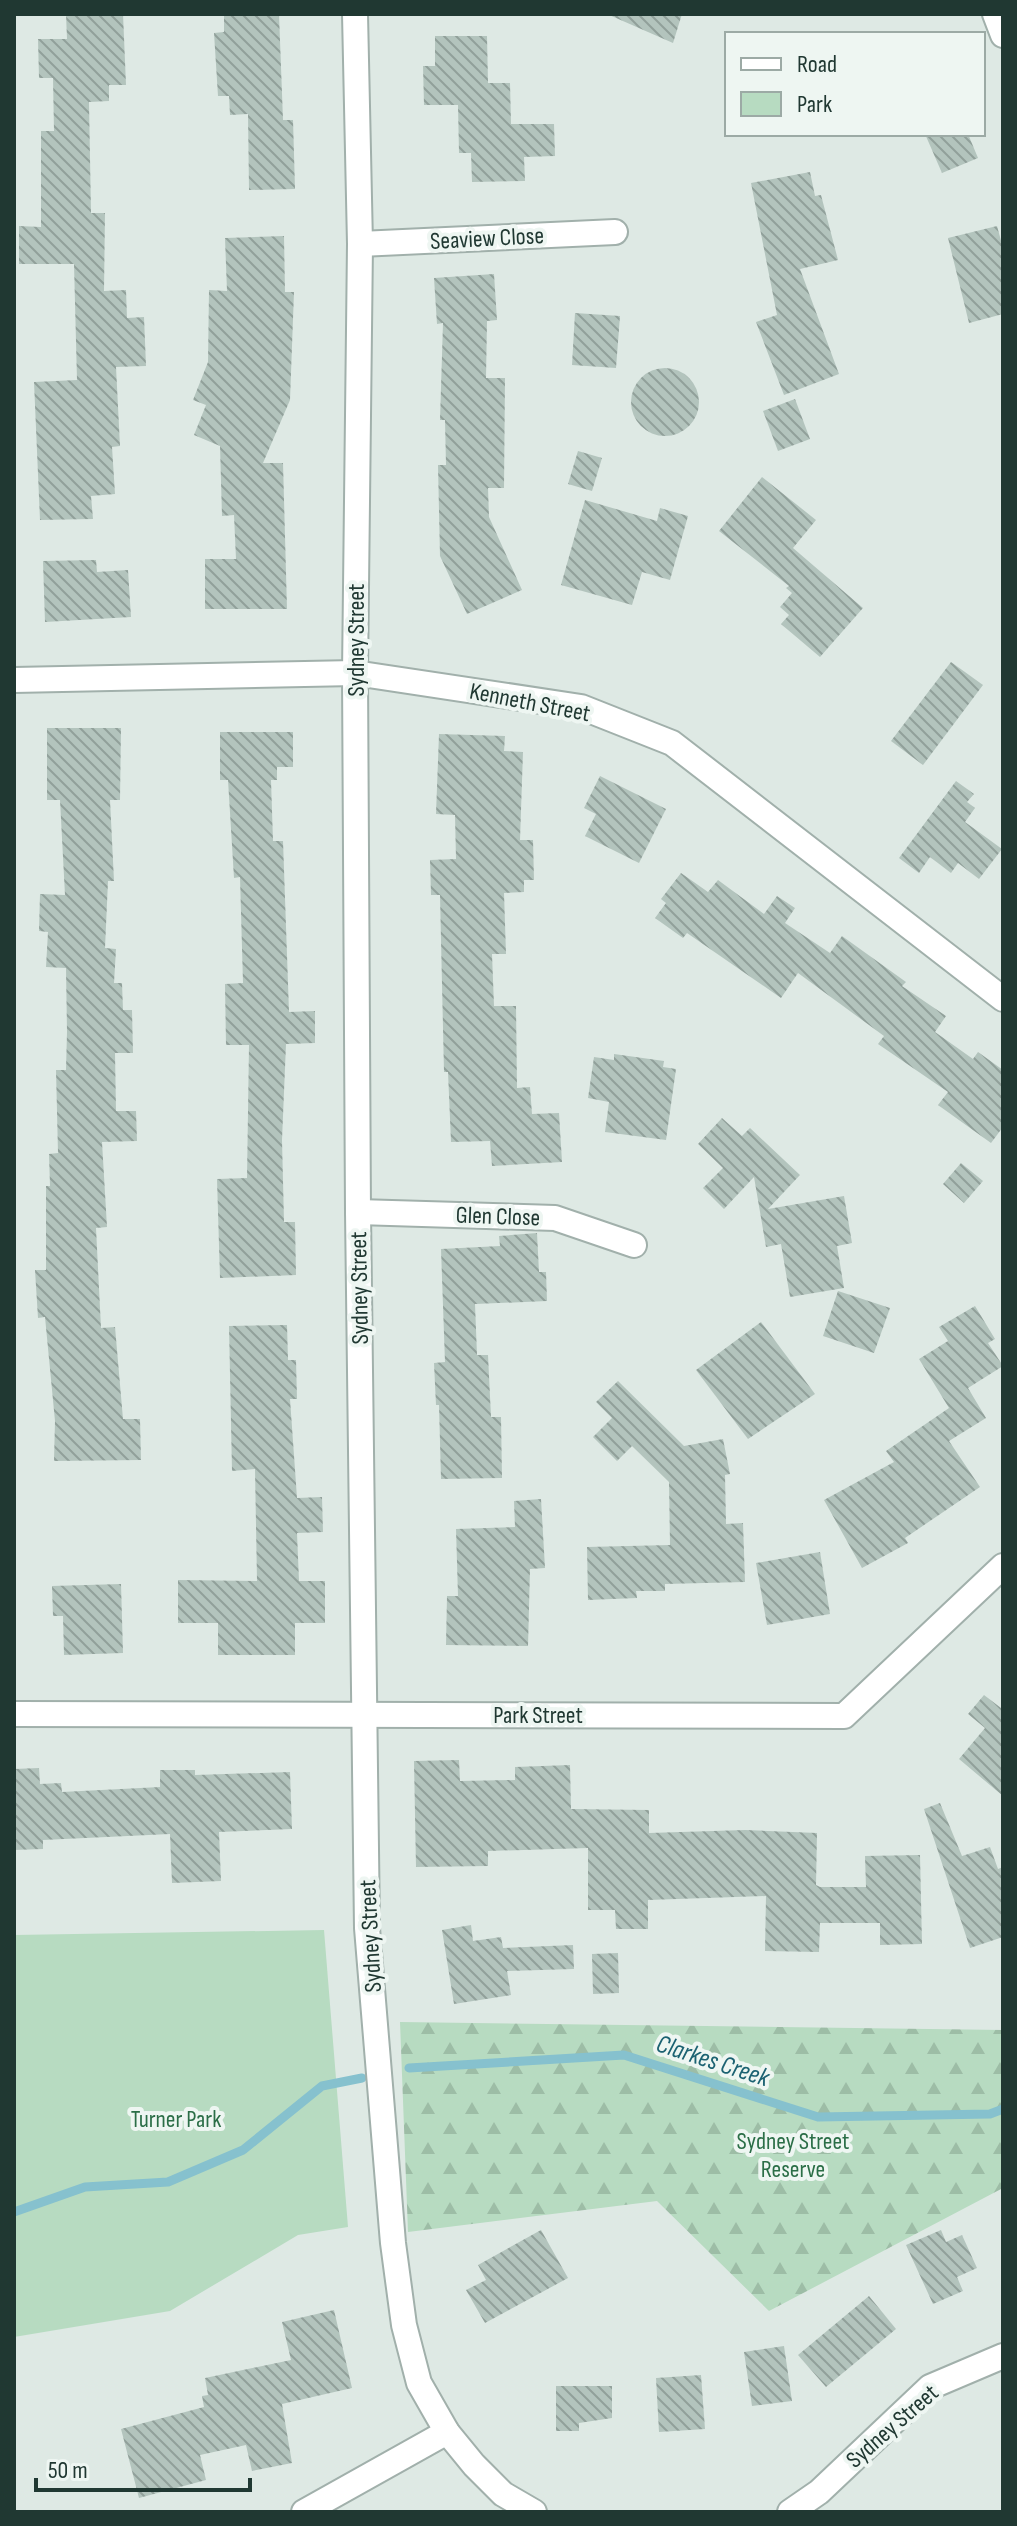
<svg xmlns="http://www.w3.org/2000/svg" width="1017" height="2526" viewBox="0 0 1017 2526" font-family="'Sofia Sans Condensed',sans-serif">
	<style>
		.forest { fill: url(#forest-firs) }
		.park { fill: #b7dbc1 }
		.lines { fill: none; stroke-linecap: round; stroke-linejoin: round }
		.stream { stroke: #86c1ce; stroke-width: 9 }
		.building { fill: url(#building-back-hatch) }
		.minor-casing { stroke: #a1b0ab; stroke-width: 28 }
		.minor { stroke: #fff; stroke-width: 24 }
		.labels { text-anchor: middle; stroke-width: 8; stroke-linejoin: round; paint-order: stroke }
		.street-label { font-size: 24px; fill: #203832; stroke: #eef6f2 }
		.park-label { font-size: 24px; fill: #2b6e47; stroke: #eef6f2 }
		.water-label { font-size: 26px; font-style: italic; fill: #1c6272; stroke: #eef6f2 }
	</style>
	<defs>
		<pattern id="forest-firs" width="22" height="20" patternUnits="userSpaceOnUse" patternTransform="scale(2)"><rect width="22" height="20" fill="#b7dbc1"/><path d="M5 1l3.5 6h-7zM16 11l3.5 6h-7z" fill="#9dbda6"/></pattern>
		<pattern id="building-back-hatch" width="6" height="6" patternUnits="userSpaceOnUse" patternTransform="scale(2)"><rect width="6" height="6" fill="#b3c4bd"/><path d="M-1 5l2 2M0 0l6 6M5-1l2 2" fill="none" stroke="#91a09a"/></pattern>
	</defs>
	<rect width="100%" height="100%" fill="#dee9e4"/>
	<polygon class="forest" points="400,2022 1003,2030 1003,2188 769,2311 657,2201 408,2232"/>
	<polygon class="park" points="324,1930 348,2227 298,2235 170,2311 14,2337 14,1935"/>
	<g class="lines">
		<g class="stream">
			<polyline points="409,2068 624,2055 818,2117 990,2114 1003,2109"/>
			<polyline points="14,2212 85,2187 168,2182 243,2150 322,2086 362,2078"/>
		</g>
	</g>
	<g class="building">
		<polygon points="66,14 123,14 126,85 109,85 109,101 89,102 91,213 105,213 104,291 126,290 127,318 144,317 146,366 116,367 120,446 112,447 115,494 91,496 93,519 40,520 34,382 77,380 74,264 19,264 19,226 41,227 41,131 54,131 53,78 39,78 38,39 67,39"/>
		<polygon points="224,14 279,14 283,120 293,120 295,189 249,190 248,114 230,115 229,96 218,96 214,33 224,32"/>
		<polygon points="607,14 682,14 673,43"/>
		<polygon points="435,36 487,36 488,83 510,83 511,124 554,124 555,156 524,157 525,181 472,182 471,153 459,153 458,105 424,105 423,66 435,66"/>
		<polygon points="925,134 968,134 978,158 942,173"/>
		<polygon points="810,172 815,196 821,195 838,260 800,269 839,374 784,395 756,322 777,315 751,183"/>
		<polygon points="997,226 1003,248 1003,314 969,323 948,238"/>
		<polygon points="284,236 285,292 294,292 290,400 263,463 283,463 287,609 205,609 205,559 236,559 234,515 222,516 220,446 194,435 206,405 193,400 208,362 209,290 227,291 225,238"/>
		<polygon points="494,274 497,320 487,321 486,378 505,378 504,488 488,488 489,517 522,590 467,614 440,556 438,465 446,465 445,420 440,420 443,323 437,324 434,278"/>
		<polygon points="575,313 620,316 616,368 572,365"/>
		<circle cx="665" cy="402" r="34"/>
		<polygon points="795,399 810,439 778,451 763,411"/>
		<polygon points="578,451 602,458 592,491 568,484"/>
		<polygon points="762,477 816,520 793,548 863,608 820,657 781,624 789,615 780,607 792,593 786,588 789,586 719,531"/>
		<polygon points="585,500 657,521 660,508 688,516 670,580 642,572 632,605 561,585"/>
		<polygon points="96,560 97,572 128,570 131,617 45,622 43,561"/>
		<polygon points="951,662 983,685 923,765 891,741"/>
		<polygon points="47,728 121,728 120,800 110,800 114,881 108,881 105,948 116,949 114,983 122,983 123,1010 132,1010 133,1053 115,1053 116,1111 136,1111 137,1141 102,1142 107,1227 96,1228 101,1328 115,1327 123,1419 140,1419 141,1460 54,1461 55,1421 45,1317 38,1318 35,1270 46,1270 46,1186 50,1186 49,1154 58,1153 56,1070 66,1070 67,1032 66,968 46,967 48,932 39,931 40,894 65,895 60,800 47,800"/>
		<polygon points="220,732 293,732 293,767 277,767 277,780 271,780 273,841 283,841 289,1012 315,1011 315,1043 286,1044 282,1140 284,1222 295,1222 296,1275 220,1278 217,1179 247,1178 249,1045 226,1045 225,984 243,983 240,877 234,878 228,780 220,780"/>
		<polygon points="439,734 505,736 504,751 523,752 520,840 533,840 534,880 524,880 524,892 504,893 506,954 492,954 494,1006 516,1006 517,1088 530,1087 532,1114 559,1113 562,1162 492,1166 490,1141 451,1142 448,1072 444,1072 440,895 431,895 430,860 456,859 455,815 436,814"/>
		<polygon points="600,776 666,809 639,863 585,836 596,814 584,808"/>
		<polygon points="956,781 974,794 967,802 975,808 965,822 1002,849 979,879 958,863 951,873 930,857 919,873 899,858"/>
		<polygon points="681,873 708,892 718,880 764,914 777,896 795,908 785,923 830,953 842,936 906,982 902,986 946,1016 935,1032 973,1059 978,1052 1003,1070 1003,1127 991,1143 938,1105 948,1092 878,1044 884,1036 798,973 781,998 687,933 683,938 655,918 666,903 661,899"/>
		<polygon points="614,1054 664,1061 663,1067 676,1069 666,1140 605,1132 609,1102 588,1098 594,1057 614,1060"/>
		<polygon points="722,1118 742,1136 750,1128 800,1175 768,1209 844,1196 852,1243 837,1246 844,1288 790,1297 781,1244 766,1247 754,1177 724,1209 703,1188 723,1168 698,1144"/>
		<polygon points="961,1163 983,1181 964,1203 943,1184"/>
		<polygon points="537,1233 539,1272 546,1272 547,1301 475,1304 477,1355 488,1355 491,1417 501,1417 502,1478 441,1479 439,1405 436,1405 434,1363 445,1362 441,1249 500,1246 499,1236"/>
		<polygon points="838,1291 890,1308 874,1353 823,1336"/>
		<polygon points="975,1306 995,1339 988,1343 1003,1366 968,1388 986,1418 949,1441 980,1487 905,1538 908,1543 862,1568 824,1500 894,1462 886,1451 949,1408 919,1359 948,1341 939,1327"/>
		<polygon points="761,1322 815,1394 748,1439 696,1370"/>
		<polygon points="287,1325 288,1360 296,1360 297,1399 290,1399 297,1498 322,1497 323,1532 297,1533 299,1581 325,1581 325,1623 295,1623 295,1655 218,1655 218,1623 178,1623 178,1580 257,1581 255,1469 232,1471 229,1326"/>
		<polygon points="618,1381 684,1446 723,1439 730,1474 725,1475 726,1524 743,1523 745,1582 665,1584 665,1591 636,1591 637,1598 588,1600 587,1547 670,1545 669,1482 632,1446 617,1461 593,1437 612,1418 596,1402"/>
		<polygon points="541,1499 545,1568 530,1569 528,1646 446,1645 447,1596 458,1596 456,1529 515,1527 514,1501"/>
		<polygon points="820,1552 830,1614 767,1625 756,1563"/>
		<polygon points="121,1584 123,1653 64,1655 63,1616 53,1616 52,1586"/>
		<polygon points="984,1695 1001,1708 1003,1706 1003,1796 959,1759 985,1728 968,1714"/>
		<polygon points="459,1760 460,1781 515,1780 515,1767 570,1765 571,1809 649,1810 649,1833 745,1830 817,1833 816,1885 820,1887 866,1887 865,1856 920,1855 922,1944 880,1945 880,1923 820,1923 819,1952 765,1951 766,1896 648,1900 648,1929 616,1929 615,1910 588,1910 588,1848 488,1851 488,1866 416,1867 414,1761"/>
		<polygon points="39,1768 40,1784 61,1783 62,1792 160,1787 160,1770 195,1770 195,1775 290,1772 292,1829 219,1832 221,1881 172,1883 170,1834 43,1840 43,1849 14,1850 14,1769"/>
		<polygon points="940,1803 962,1856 990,1847 998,1869 1003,1867 1003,1937 970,1948 924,1809"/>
		<polygon points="471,1925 473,1941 501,1937 503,1948 573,1945 574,1969 507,1971 511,1995 454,2004 442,1930"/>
		<polygon points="618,1953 619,1993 593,1994 592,1954"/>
		<polygon points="541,2230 568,2278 485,2323 466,2290 486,2280 478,2265"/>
		<polygon points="941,2230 946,2242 962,2235 977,2268 957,2277 963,2291 933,2304 906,2245"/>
		<polygon points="869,2296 896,2329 826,2387 798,2355"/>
		<polygon points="334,2310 352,2388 282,2404 292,2463 252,2471 246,2445 200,2455 206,2480 139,2498 121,2429 204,2407 202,2396 208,2395 205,2378 291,2360 282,2322"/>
		<polygon points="784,2346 792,2401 752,2406 744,2352"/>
		<polygon points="701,2375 705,2429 659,2432 656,2378"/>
		<polygon points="556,2386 612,2386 612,2418 579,2423 579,2431 556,2431"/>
	</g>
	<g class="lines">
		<defs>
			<g id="minor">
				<polyline points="355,14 360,244 355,673 358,1212 367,1928 393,2243 404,2325 419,2383 447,2432 474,2465 503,2494 534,2512"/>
				<polyline points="995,14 1003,35"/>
				<polyline points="360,244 615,232"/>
				<polyline points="14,680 355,673 581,707 672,743 1003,999"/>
				<polyline points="358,1212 555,1218 634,1245"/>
				<polyline points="14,1714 844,1716 1003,1566"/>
				<polyline points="304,2512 447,2432"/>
				<polyline points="790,2512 819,2492 930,2387 1003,2356"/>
			</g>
		</defs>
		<use href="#minor" class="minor-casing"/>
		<use href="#minor" class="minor"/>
	</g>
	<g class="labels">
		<g class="street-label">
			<text transform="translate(487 238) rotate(-3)" y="8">Seaview Close</text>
			<text transform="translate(356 640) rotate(-90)" y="8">Sydney Street</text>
			<text transform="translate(530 702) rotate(11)" y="8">Kenneth Street</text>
			<text transform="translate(498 1216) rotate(2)" y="8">Glen Close</text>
			<text transform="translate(359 1288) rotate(-91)" y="8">Sydney Street</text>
			<text x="538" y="1723">Park Street</text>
			<text transform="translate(370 1936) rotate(-93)" y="8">Sydney Street</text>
			<text transform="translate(892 2426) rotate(-41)" y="8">Sydney Street</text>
		</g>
		<g class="park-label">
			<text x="176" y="2127">Turner Park</text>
			<text x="793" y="2149">Sydney Street<tspan x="793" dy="28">Reserve</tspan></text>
		</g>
		<g class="water-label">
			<text transform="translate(713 2060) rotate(18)" y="9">Clarkes Creek</text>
		</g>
	</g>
	<rect width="1017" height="2526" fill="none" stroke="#203832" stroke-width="32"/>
	<rect x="725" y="32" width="260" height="104" fill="#eef6f2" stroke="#9caaa5" stroke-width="2"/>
	<rect x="741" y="58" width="40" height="12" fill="#ffffff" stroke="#9caaa5" stroke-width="2"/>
	<text x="797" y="72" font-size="24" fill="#203832">Road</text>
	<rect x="741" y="92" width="40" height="24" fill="#b7dbc1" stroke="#9caaa5" stroke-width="2"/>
	<text x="797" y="112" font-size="24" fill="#203832">Park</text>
	<path d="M36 2478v12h214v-12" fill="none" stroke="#203832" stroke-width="4"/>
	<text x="48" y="2478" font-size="24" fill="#203832" stroke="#eef6f2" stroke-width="6" paint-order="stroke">50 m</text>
</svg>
